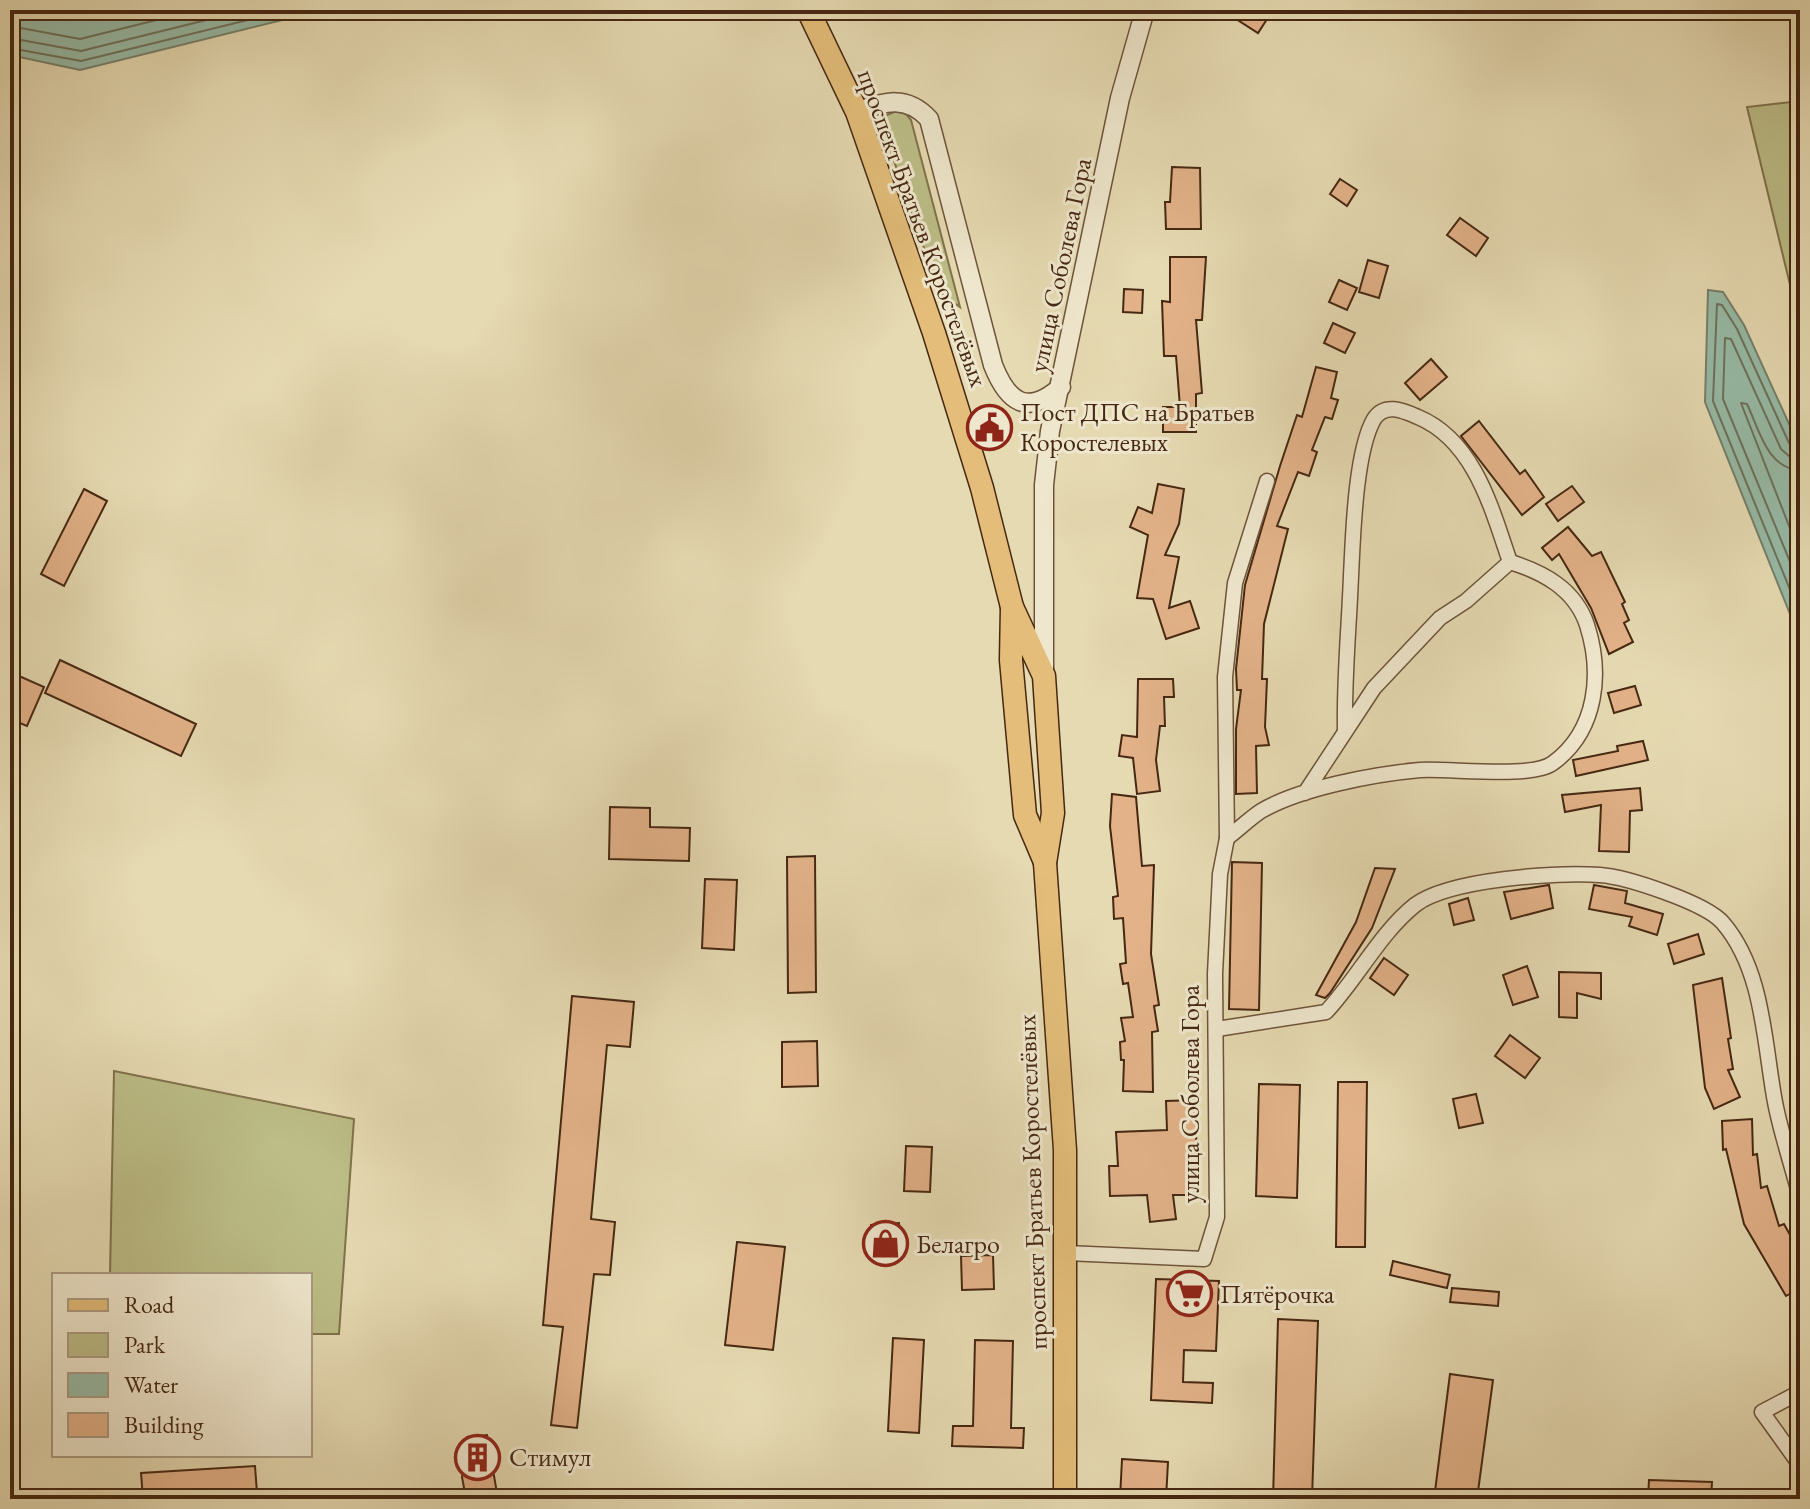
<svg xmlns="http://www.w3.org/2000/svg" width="1810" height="1509" viewBox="0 0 1810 1509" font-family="'EB Garamond',serif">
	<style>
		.green { fill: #bcbd87; stroke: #81724c; stroke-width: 2 }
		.water { fill: #97bba7; stroke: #77806b; stroke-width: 2 }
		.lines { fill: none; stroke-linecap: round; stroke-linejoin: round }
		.shore { stroke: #6e725c; stroke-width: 2 }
		.building { fill: #e3b289; stroke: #462812; stroke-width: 2 }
		.minor-casing { stroke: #6e543a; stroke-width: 17 }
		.tertiary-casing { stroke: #6e543a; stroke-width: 21 }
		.primary-casing { stroke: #462812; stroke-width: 25 }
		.minor { stroke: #efe7cd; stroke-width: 14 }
		.tertiary { stroke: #efe7cd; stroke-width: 18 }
		.primary { stroke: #e3bd79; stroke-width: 22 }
		.labels { text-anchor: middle; stroke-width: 6; stroke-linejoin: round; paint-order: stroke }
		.street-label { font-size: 26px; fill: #462812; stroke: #efe7cd }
		.poi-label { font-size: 26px; fill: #462812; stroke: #efe7cd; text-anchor: start }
	</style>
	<rect width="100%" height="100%" fill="#e6dab2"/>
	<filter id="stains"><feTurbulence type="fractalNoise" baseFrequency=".0025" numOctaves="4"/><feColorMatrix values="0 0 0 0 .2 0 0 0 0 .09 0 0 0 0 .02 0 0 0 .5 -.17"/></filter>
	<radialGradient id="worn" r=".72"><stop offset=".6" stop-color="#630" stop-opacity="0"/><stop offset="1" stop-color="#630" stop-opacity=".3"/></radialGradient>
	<g class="green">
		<polygon points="1800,101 1800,326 1747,107"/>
		<polygon points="896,111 906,114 911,120 960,307 939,292 882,126 885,116"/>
		<polygon points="114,1071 354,1119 339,1334 310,1334 310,1275 110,1275"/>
	</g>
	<g class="water">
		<polygon points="10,10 323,10 80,70 10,55"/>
		<polygon points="1708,290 1723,292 1744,325 1800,448 1800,639 1705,402"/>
	</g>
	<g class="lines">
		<g class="shore">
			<polyline points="10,26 80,39 197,10"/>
			<polyline points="10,38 81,51 247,10"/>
			<polyline points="10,48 81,61 289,10"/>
			<polyline points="1800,448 1789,443 1737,329 1722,305 1717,304 1713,401 1800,614"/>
			<polyline points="1800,458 1790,457 1781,449 1731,339 1725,338 1723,399 1800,586"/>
			<path d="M1800,470C1767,469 1759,429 1747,404L1741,403L1800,554"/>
		</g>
	</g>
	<g class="building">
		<polygon points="1222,10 1273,10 1258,33"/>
		<polygon points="1172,167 1200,168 1201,229 1166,229 1165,202 1170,202"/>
		<polygon points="1340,179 1357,190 1347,206 1330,194"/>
		<polygon points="1460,218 1488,238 1476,256 1447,235"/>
		<polygon points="1170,257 1206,257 1202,320 1196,320 1202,393 1196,394 1196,432 1163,432 1163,407 1180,407 1176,356 1164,356 1162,301 1170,302"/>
		<polygon points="1368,260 1388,266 1379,298 1359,292"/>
		<polygon points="1339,280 1357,288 1347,310 1329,302"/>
		<polygon points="1124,289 1143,290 1142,313 1123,312"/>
		<polygon points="1333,323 1355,333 1345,353 1324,343"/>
		<polygon points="1431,359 1447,377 1420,400 1405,383"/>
		<polygon points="1316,367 1337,372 1331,398 1338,400 1332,419 1325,417 1312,450 1317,452 1309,476 1298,472 1277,526 1288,529 1264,624 1262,679 1267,679 1265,727 1269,745 1256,746 1257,793 1236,794 1236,729 1241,690 1237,690 1236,669 1245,585 1280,466 1297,415 1302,417"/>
		<polygon points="993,413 1003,426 985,440 977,425"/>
		<polygon points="1479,421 1520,474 1525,470 1544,497 1522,515 1461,436"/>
		<polygon points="1158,484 1184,489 1179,524 1165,555 1179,557 1169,608 1190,601 1199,628 1166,639 1153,599 1137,598 1148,535 1130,527 1138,507 1152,513"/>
		<polygon points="1572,486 1584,502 1558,521 1546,504"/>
		<polygon points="84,489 107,501 64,586 41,574"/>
		<polygon points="1568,527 1592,556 1601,552 1625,602 1622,604 1629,620 1624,623 1633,642 1609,654 1591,608 1559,554 1552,560 1542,548"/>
		<polygon points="60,660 196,724 181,756 45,693"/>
		<polygon points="10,672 44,687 27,726 10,719"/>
		<polygon points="1138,679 1173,679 1174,697 1164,697 1165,726 1160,726 1156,760 1160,791 1137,794 1133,758 1119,756 1122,735 1137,737"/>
		<polygon points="1635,686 1641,705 1614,713 1608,693"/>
		<polygon points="1643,741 1648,760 1576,776 1573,760 1618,751 1617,746"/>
		<polygon points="1640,788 1642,810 1630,811 1629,852 1599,851 1601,805 1565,812 1562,795"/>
		<polygon points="1112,794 1136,797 1142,866 1154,865 1151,954 1159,1005 1154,1006 1158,1031 1152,1032 1153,1092 1123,1091 1124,1060 1121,1060 1120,1042 1125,1041 1121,1018 1133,1017 1128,983 1123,984 1120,964 1126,963 1123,918 1114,919 1113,897 1118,896 1110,826"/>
		<polygon points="610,807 650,808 650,827 690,828 689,861 609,859"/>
		<polygon points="815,856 816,992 788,993 787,857"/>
		<polygon points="1232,862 1262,863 1259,1010 1229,1009"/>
		<polygon points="1375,868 1395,869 1372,928 1330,993 1325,998 1316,995 1356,922"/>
		<polygon points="705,879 737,880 734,950 702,948"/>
		<polygon points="1549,885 1553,908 1511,919 1504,892"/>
		<polygon points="1594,885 1627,891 1625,903 1663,914 1657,935 1629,926 1632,917 1589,909"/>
		<polygon points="1468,898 1474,920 1454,925 1449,904"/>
		<polygon points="1698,934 1704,954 1674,964 1668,944"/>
		<polygon points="1384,958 1408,975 1394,995 1370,978"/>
		<polygon points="1527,966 1538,997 1513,1005 1503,975"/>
		<polygon points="1559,972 1601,973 1601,999 1577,993 1577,1018 1559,1017"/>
		<polygon points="1722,978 1731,1038 1728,1039 1733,1069 1728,1070 1740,1097 1714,1109 1705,1088 1693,985"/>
		<polygon points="572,996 634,1002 630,1047 607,1045 591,1219 615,1222 610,1275 594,1274 577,1428 551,1425 563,1327 543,1325"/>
		<polygon points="1510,1035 1540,1058 1525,1078 1495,1056"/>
		<polygon points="817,1041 818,1086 782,1087 782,1042"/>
		<polygon points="1338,1082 1367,1082 1365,1247 1336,1247"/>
		<polygon points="1259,1084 1300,1085 1297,1198 1256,1196"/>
		<polygon points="1476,1094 1483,1123 1459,1128 1453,1099"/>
		<polygon points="1197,1100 1195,1195 1173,1195 1176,1219 1150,1222 1147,1195 1110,1196 1109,1166 1118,1166 1116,1132 1167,1130 1166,1101"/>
		<polygon points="1752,1119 1753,1155 1757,1154 1761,1188 1767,1186 1779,1226 1784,1224 1800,1253 1800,1288 1786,1296 1744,1224 1726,1149 1723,1150 1722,1121"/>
		<polygon points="906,1146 932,1147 930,1192 904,1191"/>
		<polygon points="899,1223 901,1255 873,1256 871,1225"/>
		<polygon points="737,1242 785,1247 773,1350 725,1345"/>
		<polygon points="993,1255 994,1289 962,1290 961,1256"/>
		<polygon points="1393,1261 1450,1275 1447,1288 1390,1275"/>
		<polygon points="1156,1279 1219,1281 1216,1351 1184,1350 1183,1382 1213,1383 1212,1403 1151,1400"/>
		<polygon points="1452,1288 1499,1292 1498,1306 1450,1302"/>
		<polygon points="1278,1319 1318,1321 1312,1499 1273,1499"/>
		<polygon points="893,1338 924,1340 919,1433 888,1431"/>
		<polygon points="975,1340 1013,1341 1011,1428 1024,1428 1023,1448 952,1446 953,1426 973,1426"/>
		<polygon points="1450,1374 1493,1380 1477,1499 1434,1499"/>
		<polygon points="487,1435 498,1499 466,1499 462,1477 467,1437"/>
		<polygon points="1122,1459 1168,1462 1166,1499 1120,1499"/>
		<polygon points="255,1466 257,1493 143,1499 141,1473"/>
		<polygon points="1649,1480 1712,1482 1711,1499 1648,1499"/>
	</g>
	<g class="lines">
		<defs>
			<g id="minor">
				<path d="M1345,729C1344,678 1349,628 1351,576C1353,538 1355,452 1374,419C1385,402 1404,411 1418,417C1475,441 1492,510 1510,562"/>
				<path d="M1227,838C1238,830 1249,819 1261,811C1300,788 1375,774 1420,770C1450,768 1532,779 1553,763C1598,730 1602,672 1587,625C1575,589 1543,572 1510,562L1466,601L1440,618L1374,688L1305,793"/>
				<path d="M1217,1029L1326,1012C1357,979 1380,933 1415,905C1449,879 1557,872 1600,875C1627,877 1706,903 1723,923C1764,971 1764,1044 1775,1102C1781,1134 1792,1165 1800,1197"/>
				<polyline points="1066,1253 1204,1259 1217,1217 1215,974 1220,874 1227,838 1225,677 1235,583 1267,481"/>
				<polyline points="1800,1392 1762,1412 1800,1465"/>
			</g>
			<g id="tertiary">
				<path d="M857,112C885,101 907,95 929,119L993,365C1008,403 1027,416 1061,387"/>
				<polyline points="1044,673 1044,485 1050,431 1120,98 1145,10"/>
			</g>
			<g id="primary">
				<polyline points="808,10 857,112 934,333 982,488 1012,607 1011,660 1025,815 1045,862"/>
				<polyline points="1012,607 1044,676 1053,813 1045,863 1065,1150 1065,1499"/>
			</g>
		</defs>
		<use href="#minor" class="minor-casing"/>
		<use href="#tertiary" class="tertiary-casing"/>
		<use href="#primary" class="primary-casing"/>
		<use href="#minor" class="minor"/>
		<use href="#tertiary" class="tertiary"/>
		<use href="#primary" class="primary"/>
	</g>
	<defs>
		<symbol id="civic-ring" viewBox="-11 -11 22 22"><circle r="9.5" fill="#efe7cd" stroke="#8f2418" stroke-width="1.5"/><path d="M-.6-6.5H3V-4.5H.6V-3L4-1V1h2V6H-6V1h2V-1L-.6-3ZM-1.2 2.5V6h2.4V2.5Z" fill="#8f2418"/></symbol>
		<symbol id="shop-ring" viewBox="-11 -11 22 22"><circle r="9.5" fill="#efe7cd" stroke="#8f2418" stroke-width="1.5"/><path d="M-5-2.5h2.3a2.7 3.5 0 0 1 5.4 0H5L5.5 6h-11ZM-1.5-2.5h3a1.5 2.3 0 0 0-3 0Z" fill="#8f2418"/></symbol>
		<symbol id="supermarket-ring" viewBox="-11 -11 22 22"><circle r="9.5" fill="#efe7cd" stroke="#8f2418" stroke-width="1.5"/><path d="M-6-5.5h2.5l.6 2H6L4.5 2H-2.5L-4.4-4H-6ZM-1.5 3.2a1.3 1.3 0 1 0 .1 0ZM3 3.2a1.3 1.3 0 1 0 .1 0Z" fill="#8f2418"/></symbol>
		<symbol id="building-ring" viewBox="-11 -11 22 22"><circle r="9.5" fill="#efe7cd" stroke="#8f2418" stroke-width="1.5"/><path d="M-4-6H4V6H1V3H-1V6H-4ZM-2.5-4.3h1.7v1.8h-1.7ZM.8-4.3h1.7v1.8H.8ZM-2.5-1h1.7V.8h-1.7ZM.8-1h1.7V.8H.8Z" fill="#8f2418"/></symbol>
	</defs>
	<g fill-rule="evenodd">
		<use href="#civic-ring" x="964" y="402" width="51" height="51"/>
		<use href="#shop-ring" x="860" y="1218" width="51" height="51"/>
		<use href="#supermarket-ring" x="1164" y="1268" width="51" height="51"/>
		<use href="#building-ring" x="452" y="1432" width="51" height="51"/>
	</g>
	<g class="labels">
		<g class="street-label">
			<text transform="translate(923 228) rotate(70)" y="9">проспект Братьев Коростелёвых</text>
			<text transform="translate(1060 265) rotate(-78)" y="9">улица Соболева Гора</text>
			<text transform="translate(1190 1094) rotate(-90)" y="9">улица Соболева Гора</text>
			<text transform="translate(1032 1182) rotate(-92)" y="9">проспект Братьев Коростелёвых</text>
		</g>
		<g class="poi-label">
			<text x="1020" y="421">Пост ДПС на Братьев<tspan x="1020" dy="30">Коростелевых</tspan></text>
			<text x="916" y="1253">Белагро</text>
			<text x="1220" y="1303">Пятёрочка</text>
			<text x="509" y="1466">Стимул</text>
		</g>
	</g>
	<rect width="1810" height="1509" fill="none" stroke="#e6dab2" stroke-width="40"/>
	<rect x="12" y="12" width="1786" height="1485" fill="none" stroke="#462812" stroke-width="4"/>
	<rect x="20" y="20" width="1770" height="1469" fill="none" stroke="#462812" stroke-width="2"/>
	<rect x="52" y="1273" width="260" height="184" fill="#efe7cd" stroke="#ab9b82" stroke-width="2"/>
	<rect x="68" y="1299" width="40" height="12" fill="#e3bd79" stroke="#ab9b82" stroke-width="2"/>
	<text x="124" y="1313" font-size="24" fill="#462812">Road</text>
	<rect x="68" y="1333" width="40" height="24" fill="#bcbd87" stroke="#ab9b82" stroke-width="2"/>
	<text x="124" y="1353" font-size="24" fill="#462812">Park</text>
	<rect x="68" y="1373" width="40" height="24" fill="#97bba7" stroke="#ab9b82" stroke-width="2"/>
	<text x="124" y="1393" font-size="24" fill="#462812">Water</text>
	<rect x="68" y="1413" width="40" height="24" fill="#e3b289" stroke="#ab9b82" stroke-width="2"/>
	<text x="124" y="1433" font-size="24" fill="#462812">Building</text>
	<rect width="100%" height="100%" filter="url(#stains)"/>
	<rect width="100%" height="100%" fill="url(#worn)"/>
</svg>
